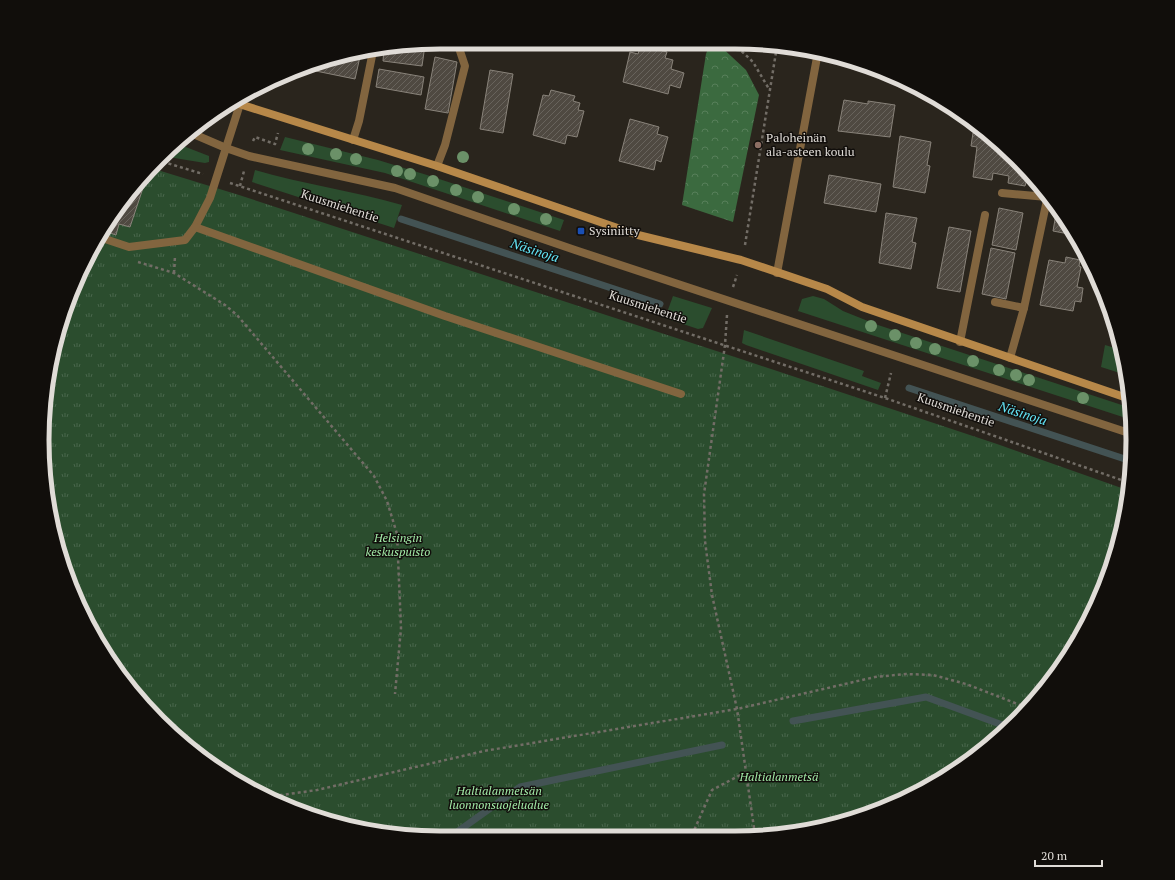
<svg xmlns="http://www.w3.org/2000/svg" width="1175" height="880" viewBox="0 0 1175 880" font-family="'PT Serif',serif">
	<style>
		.grass { fill: #2b4d2e }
		.forest { fill: url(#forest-crowns) }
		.park { fill: url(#park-tufts) }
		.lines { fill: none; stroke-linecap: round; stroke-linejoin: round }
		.stream { stroke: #435354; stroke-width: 7 }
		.building { fill: url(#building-hatch); stroke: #89837a }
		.path { stroke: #726d66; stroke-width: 2.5; stroke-dasharray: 3 3; stroke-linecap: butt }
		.lane { stroke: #82653f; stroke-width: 8 }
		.secondary { stroke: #b78849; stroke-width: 8 }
		.tree { fill: #6b9168 }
		.education-dot { fill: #8d6e63; stroke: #110e0b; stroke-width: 1.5 }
		.transit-dot { fill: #1a4fb4; stroke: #110e0b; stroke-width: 1.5 }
		.labels { text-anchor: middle; stroke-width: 3; stroke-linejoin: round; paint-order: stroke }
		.poi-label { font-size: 12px; fill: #e0dcd7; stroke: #110e0b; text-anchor: start }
		.street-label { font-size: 12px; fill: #e0dcd7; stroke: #110e0b }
		.park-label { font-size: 12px; font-style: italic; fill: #a1e9a6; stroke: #110e0b }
		.water-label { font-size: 13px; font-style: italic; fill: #63e5f7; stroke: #110e0b }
		.rim { fill: none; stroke: #e0dcd7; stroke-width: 5 }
	</style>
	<defs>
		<pattern id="forest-crowns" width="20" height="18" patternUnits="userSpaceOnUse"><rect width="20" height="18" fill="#3b6a3f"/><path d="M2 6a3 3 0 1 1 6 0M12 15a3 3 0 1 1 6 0" fill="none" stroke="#577f5a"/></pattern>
		<pattern id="park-tufts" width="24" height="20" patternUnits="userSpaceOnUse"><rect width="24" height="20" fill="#2b4d2e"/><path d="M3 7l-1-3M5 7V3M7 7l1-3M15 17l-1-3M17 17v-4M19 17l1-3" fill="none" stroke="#49664c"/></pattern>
		<pattern id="building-hatch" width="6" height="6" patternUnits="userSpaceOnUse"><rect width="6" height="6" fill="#4f4941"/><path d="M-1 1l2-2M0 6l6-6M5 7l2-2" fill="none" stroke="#68635c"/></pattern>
	</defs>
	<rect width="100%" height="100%" fill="#2a251d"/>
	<g class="grass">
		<polygon points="285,137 378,160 427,175 564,220 560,231 385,173 280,150"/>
		<polygon points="178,144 209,156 209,162 205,163 162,156"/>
		<path d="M255,170C303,184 353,191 402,205L394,228L252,182Z"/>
		<polygon points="673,296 712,308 703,328 698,329 665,318"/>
		<polygon points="813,296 824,299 843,311 878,325 1131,408 1132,420 798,311 802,299"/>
		<polygon points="744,330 864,371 862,376 881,383 878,390 746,345 742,343"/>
		<polygon points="1105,345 1122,350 1126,375 1101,367"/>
	</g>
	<polygon class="forest" points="710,43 717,43 746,70 759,95 733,222 682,205 706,54"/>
	<polygon class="park" points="151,168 239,195 744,360 997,444 1130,491 1112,568 1080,639 1034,703 977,756 887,808 787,835 414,837 312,817 241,785 178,739 124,682 72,592 56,543 43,466 50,363 83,264 109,219"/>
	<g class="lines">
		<g class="stream">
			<polyline points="401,219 660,304"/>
			<polyline points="909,388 1131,461"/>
			<polyline points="793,721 926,697 1008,727"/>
			<polyline points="450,837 520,787 722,745"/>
		</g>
	</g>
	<g class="building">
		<polygon points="480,42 501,42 500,47"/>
		<polygon points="567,42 604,42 602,50"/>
		<polygon points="422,44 425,45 422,66 383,61 384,49"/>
		<polygon points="641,45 667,52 665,58 673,60 671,69 684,73 680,88 670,85 668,94 623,82 630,52 638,54"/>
		<polygon points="361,52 355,79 306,69 337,56"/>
		<polygon points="435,57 457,62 448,113 425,109"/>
		<polygon points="379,69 424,77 421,95 376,87"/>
		<polygon points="490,70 513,74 503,133 480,129"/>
		<polygon points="551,90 575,96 573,101 580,103 578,110 584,111 577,137 567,135 565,144 533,135 543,95 549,96"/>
		<polygon points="844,100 868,104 868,101 895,105 890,137 838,131"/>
		<polygon points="630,119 659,127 657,134 668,137 661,162 656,160 654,170 619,161"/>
		<polygon points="980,132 985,132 1016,158 1029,173 1025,186 1008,183 1009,176 993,173 992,180 973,177 977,147 971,146 973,133 979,134"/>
		<polygon points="900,136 931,142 927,165 930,166 925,193 893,187"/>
		<polygon points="829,175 881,184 876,212 824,203"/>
		<polygon points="138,183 144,185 130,227 119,224 116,235 102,230 109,219"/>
		<polygon points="999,208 1023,213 1016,250 992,245"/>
		<polygon points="1057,208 1074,235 1053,231"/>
		<polygon points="886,213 917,218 912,242 916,243 911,269 879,263"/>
		<polygon points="949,227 971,231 960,292 937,288"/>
		<polygon points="991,248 1015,253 1006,299 982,294"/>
		<polygon points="1066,257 1080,260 1079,266 1081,267 1077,287 1083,288 1081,302 1075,301 1073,311 1040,305 1049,260 1065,263"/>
	</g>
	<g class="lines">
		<g class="path">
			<polyline points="733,43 753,62 769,89"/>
			<polyline points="253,141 255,137 275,144 278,133"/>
			<polyline points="157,160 203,174"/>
			<polyline points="230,183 885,398 1130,483"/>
			<polyline points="240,186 244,171"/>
			<polyline points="745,245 777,46"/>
			<polyline points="138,262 174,273 225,305 237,315 374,476 387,501 397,534 401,628 395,694"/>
			<polyline points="174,273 175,256"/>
			<polyline points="733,287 737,275"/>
			<polyline points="727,315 725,345 704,494 705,541 712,595 737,709 755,835"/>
			<polyline points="885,398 891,373"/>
			<polyline points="268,797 317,790 484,751 737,709 875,677 906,674 933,675 966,684 1028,708"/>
			<polyline points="692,835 712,790 746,772"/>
		</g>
		<g class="lane">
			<polyline points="240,104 210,198 195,227 445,316 681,394"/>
			<polyline points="191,133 226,148 249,156 395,188 575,250 1132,434"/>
			<polyline points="353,140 359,121 373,51"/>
			<polyline points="437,166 445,145 465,66 457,42"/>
			<polyline points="1002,193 1047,197"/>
			<polyline points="99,237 129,247 185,240 195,227"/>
			<polyline points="777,273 818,52"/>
			<polyline points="995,302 1024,308"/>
			<polyline points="960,342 985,215"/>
			<polyline points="1010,358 1024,308 1048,195"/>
		</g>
		<polyline class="secondary" points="233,102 437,166 638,235 741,260 827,289 862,307 1130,399"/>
	</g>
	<g class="tree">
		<circle cx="308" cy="149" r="6"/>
		<circle cx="336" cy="154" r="6"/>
		<circle cx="463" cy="157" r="6"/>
		<circle cx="356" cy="159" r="6"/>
		<circle cx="397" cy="171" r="6"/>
		<circle cx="410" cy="174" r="6"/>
		<circle cx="433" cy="181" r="6"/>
		<circle cx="456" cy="190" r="6"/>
		<circle cx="478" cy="197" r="6"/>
		<circle cx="514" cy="209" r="6"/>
		<circle cx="546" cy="219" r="6"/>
		<circle cx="871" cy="326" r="6"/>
		<circle cx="895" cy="335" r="6"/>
		<circle cx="916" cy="343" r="6"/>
		<circle cx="935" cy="349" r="6"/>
		<circle cx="973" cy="361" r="6"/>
		<circle cx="999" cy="370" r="6"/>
		<circle cx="1016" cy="375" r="6"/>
		<circle cx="1029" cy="380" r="6"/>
		<circle cx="1083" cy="398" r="6"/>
	</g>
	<circle class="education-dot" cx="758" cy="145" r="4"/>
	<rect class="transit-dot" x="577" y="227" width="8" height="8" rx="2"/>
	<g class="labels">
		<g class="poi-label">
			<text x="766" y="142">Paloheinän<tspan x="766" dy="14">ala-asteen koulu</tspan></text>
			<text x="589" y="235">Sysiniitty</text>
		</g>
		<g class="street-label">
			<text transform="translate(340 206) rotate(18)" y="4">Kuusmiehentie</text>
			<text transform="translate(648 307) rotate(18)" y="4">Kuusmiehentie</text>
			<text transform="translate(956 410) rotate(19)" y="4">Kuusmiehentie</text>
		</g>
		<g class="park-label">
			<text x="398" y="542">Helsingin<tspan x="398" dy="14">keskuspuisto</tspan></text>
			<text x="779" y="781">Haltialanmetsä</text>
			<text x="499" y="795">Haltialanmetsän<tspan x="499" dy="14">luonnonsuojelualue</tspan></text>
		</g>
		<g class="water-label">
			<text transform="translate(535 250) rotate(18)" y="5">Näsinoja</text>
			<text transform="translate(1023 413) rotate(18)" y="5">Näsinoja</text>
		</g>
	</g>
	<path d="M0 0H1175V880H0ZM440 49H735A391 391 0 0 1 1126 440V440A391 391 0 0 1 735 831H440A391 391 0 0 1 49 440V440A391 391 0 0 1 440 49Z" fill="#110e0b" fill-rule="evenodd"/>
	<path class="rim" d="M440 49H735A391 391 0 0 1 1126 440V440A391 391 0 0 1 735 831H440A391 391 0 0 1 49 440V440A391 391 0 0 1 440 49Z"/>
	<path d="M1035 860v6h67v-6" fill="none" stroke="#e0dcd7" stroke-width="2"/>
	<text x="1041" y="860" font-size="12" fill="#e0dcd7" stroke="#110e0b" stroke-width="3" paint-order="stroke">20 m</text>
</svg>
